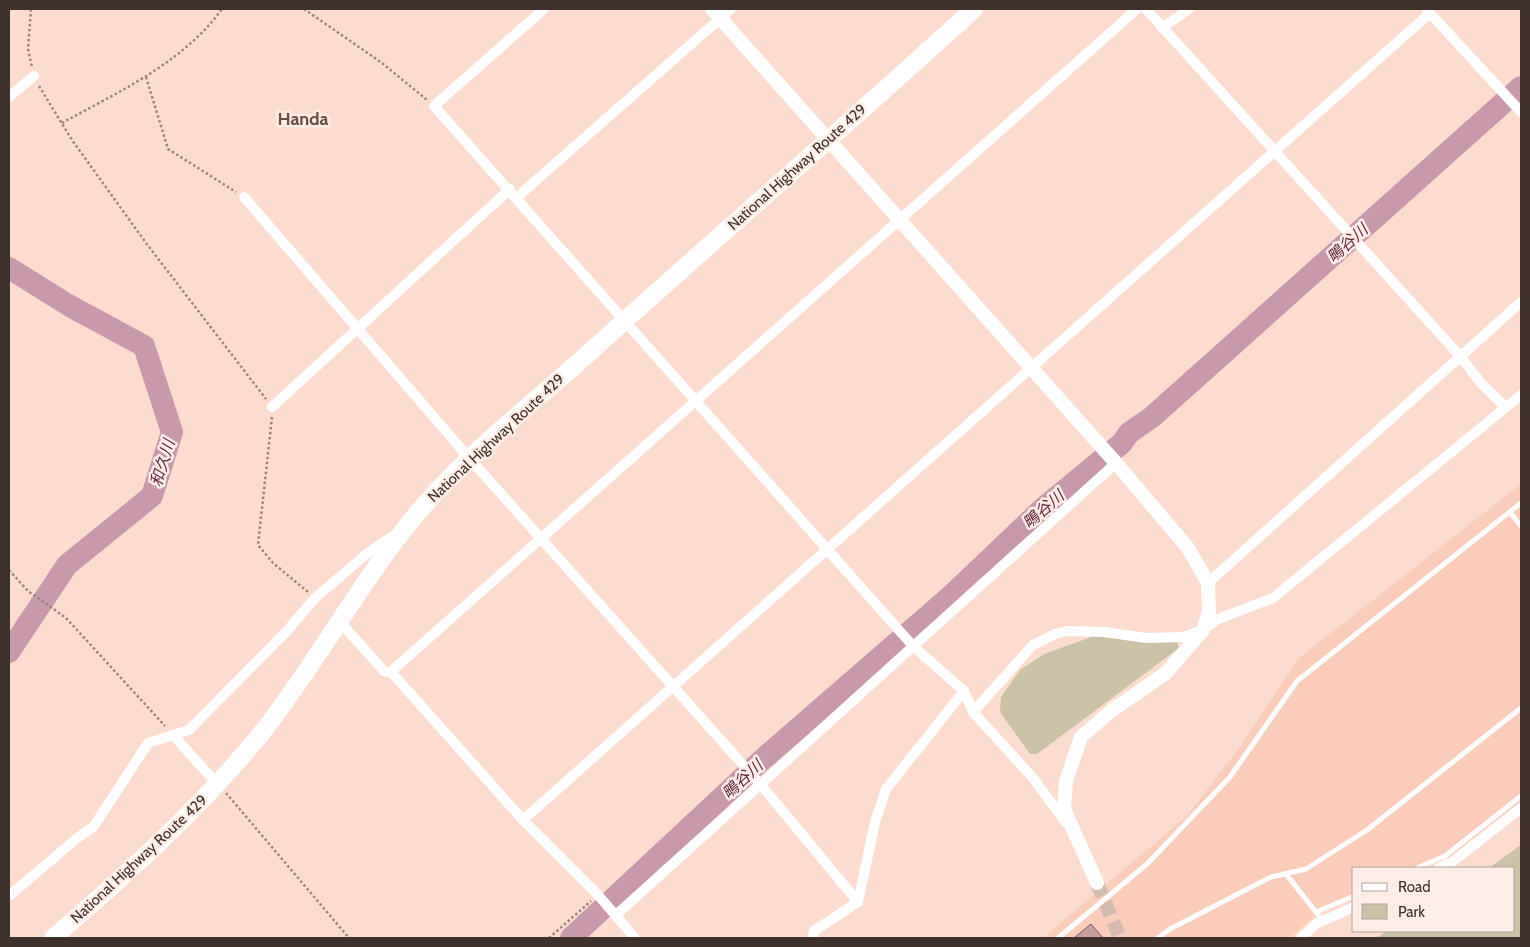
<svg xmlns="http://www.w3.org/2000/svg" width="1530" height="947" viewBox="0 0 1530 947" font-family="Cabin,'Noto Sans JP',sans-serif">
	<style>
		.built { fill: #faccb9 }
		.green { fill: #cbc2a5 }
		.lines { fill: none; stroke-linecap: round; stroke-linejoin: round }
		.river { stroke: #c799ab; stroke-width: 22 }
		.building { fill: #c69e9e; stroke: #7d5859 }
		.secondary-tunnel { stroke: #d5baae; stroke-width: 14; stroke-dasharray: 14 7; stroke-linecap: butt }
		.path { stroke: #9b857b; stroke-width: 2.5; stroke-dasharray: 2.5 2.5; stroke-linecap: butt }
		.lane { stroke: #fff; stroke-width: 5 }
		.street { stroke: #fff; stroke-width: 10 }
		.secondary { stroke: #fff; stroke-width: 14 }
		.highway { stroke: #fff; stroke-width: 18 }
		.labels { text-anchor: middle; stroke-width: 5; stroke-linejoin: round; paint-order: stroke }
		.street-label { font-size: 15px; fill: #3e302a; stroke: #fdede6 }
		.water-label { font-size: 16px; font-style: italic; fill: #612742; stroke: #fdede6 }
		.quarter-label { font-size: 18px; font-weight: bold; fill: #6d4d40; stroke: #fdede6 }
	</style>
	<rect width="100%" height="100%" fill="#fbdccf"/>
	<polygon class="built" points="1521,484 1521,801 1450,857 1424,868 1354,868 1354,899 1314,916 1290,938 1043,938 1187,816 1243,743 1298,659"/>
	<g class="green">
		<polygon points="1094,636 1177,642 1179,648 1037,754 1030,754 1000,712 1001,697 1020,670 1044,654"/>
		<polygon points="1521,845 1521,938 1376,938 1387,931 1514,931 1514,868 1489,868"/>
	</g>
	<g class="lines">
		<g class="river">
			<polyline points="9,268 70,306 144,346 172,432 152,496 67,565 9,652"/>
			<polyline points="571,938 763,759 953,594 1041,510 1122,443 1129,433 1152,417 1521,87"/>
		</g>
	</g>
	<polygon class="building" points="1091,924 1103,938 1074,938"/>
	<g class="lines">
		<polyline class="secondary-tunnel" points="1097,883 1120,938"/>
		<g class="path">
			<polyline points="31,9 28,49 32,67"/>
			<polyline points="304,9 382,63 427,100"/>
			<polyline points="146,77 168,149 236,192"/>
			<polyline points="39,86 72,140 146,243 266,399"/>
			<path d="M62,123C118,92 183,63 222,9"/>
			<polyline points="272,417 258,545 273,563 308,592"/>
			<polyline points="9,570 28,591 66,618 165,726"/>
			<polyline points="226,793 349,938"/>
			<polyline points="549,938 591,901"/>
		</g>
		<g class="lane">
			<polyline points="1510,512 1521,526"/>
			<polyline points="1417,868 1445,856 1521,796"/>
			<polyline points="1286,874 1323,921"/>
			<polyline points="1316,912 1354,896"/>
			<polyline points="1058,938 1147,864 1230,777 1297,681 1521,503"/>
			<polyline points="1158,938 1170,929 1271,877 1306,869 1367,830 1521,708"/>
		</g>
		<g class="street">
			<polyline points="544,9 434,106 913,646 964,691 973,712 1033,778 1066,823"/>
			<polyline points="1146,9 1460,356 1481,383 1505,407"/>
			<polyline points="1427,10 1521,112"/>
			<polyline points="1162,28 1189,9"/>
			<polyline points="9,97 34,76"/>
			<polyline points="244,197 470,459 761,785 858,902"/>
			<polyline points="516,198 731,9"/>
			<polyline points="272,407 510,189"/>
			<polyline points="1208,583 1521,302"/>
			<polyline points="339,621 384,671 392,673 523,820 598,895 635,938"/>
			<polyline points="392,673 395,668 1137,9"/>
			<polyline points="973,712 1033,645 1055,634 1067,631 1104,632 1146,638 1183,637 1203,630 1218,619 1273,598 1521,395"/>
			<polyline points="173,735 218,785"/>
			<polyline points="523,820 1430,13"/>
			<polyline points="1439,868 1452,862 1521,808"/>
			<polyline points="9,896 76,839 94,826 148,743 189,730 286,632 315,598 369,552 393,536"/>
			<polyline points="616,915 1116,463"/>
			<polyline points="813,938 814,931 858,902 875,822 886,789 964,691"/>
			<polyline points="1301,938 1316,924 1354,907"/>
		</g>
		<polyline class="secondary" points="712,9 1116,463 1188,548 1208,583 1209,612 1203,630 1166,673 1111,711 1081,737 1066,781 1064,809 1097,883"/>
		<path class="highway" d="M53,938C128,873 201,808 264,730C325,652 370,562 438,490C485,440 539,398 590,352C717,237 847,125 974,9"/>
	</g>
	<g class="labels">
		<g class="street-label">
			<text transform="translate(797 167) rotate(-42)" y="5">National Highway Route 429</text>
			<text transform="translate(496 438) rotate(-43)" y="5">National Highway Route 429</text>
			<text transform="translate(139 859) rotate(-43)" y="5">National Highway Route 429</text>
		</g>
		<g class="water-label">
			<text transform="translate(1347 243) rotate(-42)" y="6">鴫谷川</text>
			<text transform="translate(162 463) rotate(-73)" y="6">和久川</text>
			<text transform="translate(1043 509) rotate(-41)" y="6">鴫谷川</text>
			<text transform="translate(742 779) rotate(-43)" y="6">鴫谷川</text>
		</g>
		<g class="quarter-label">
			<text x="303" y="125">Handa</text>
		</g>
	</g>
	<rect width="1530" height="947" fill="none" stroke="#3e302a" stroke-width="20"/>
	<rect x="1352" y="867" width="162" height="65" fill="#fdede6" stroke="#b1a19b"/>
	<rect x="1362" y="883" width="25" height="8" fill="#ffffff" stroke="#b1a19b"/>
	<text x="1398" y="892" font-size="15" fill="#3e302a">Road</text>
	<rect x="1362" y="904" width="25" height="15" fill="#cbc2a5" stroke="#b1a19b"/>
	<text x="1398" y="917" font-size="15" fill="#3e302a">Park</text>
</svg>
